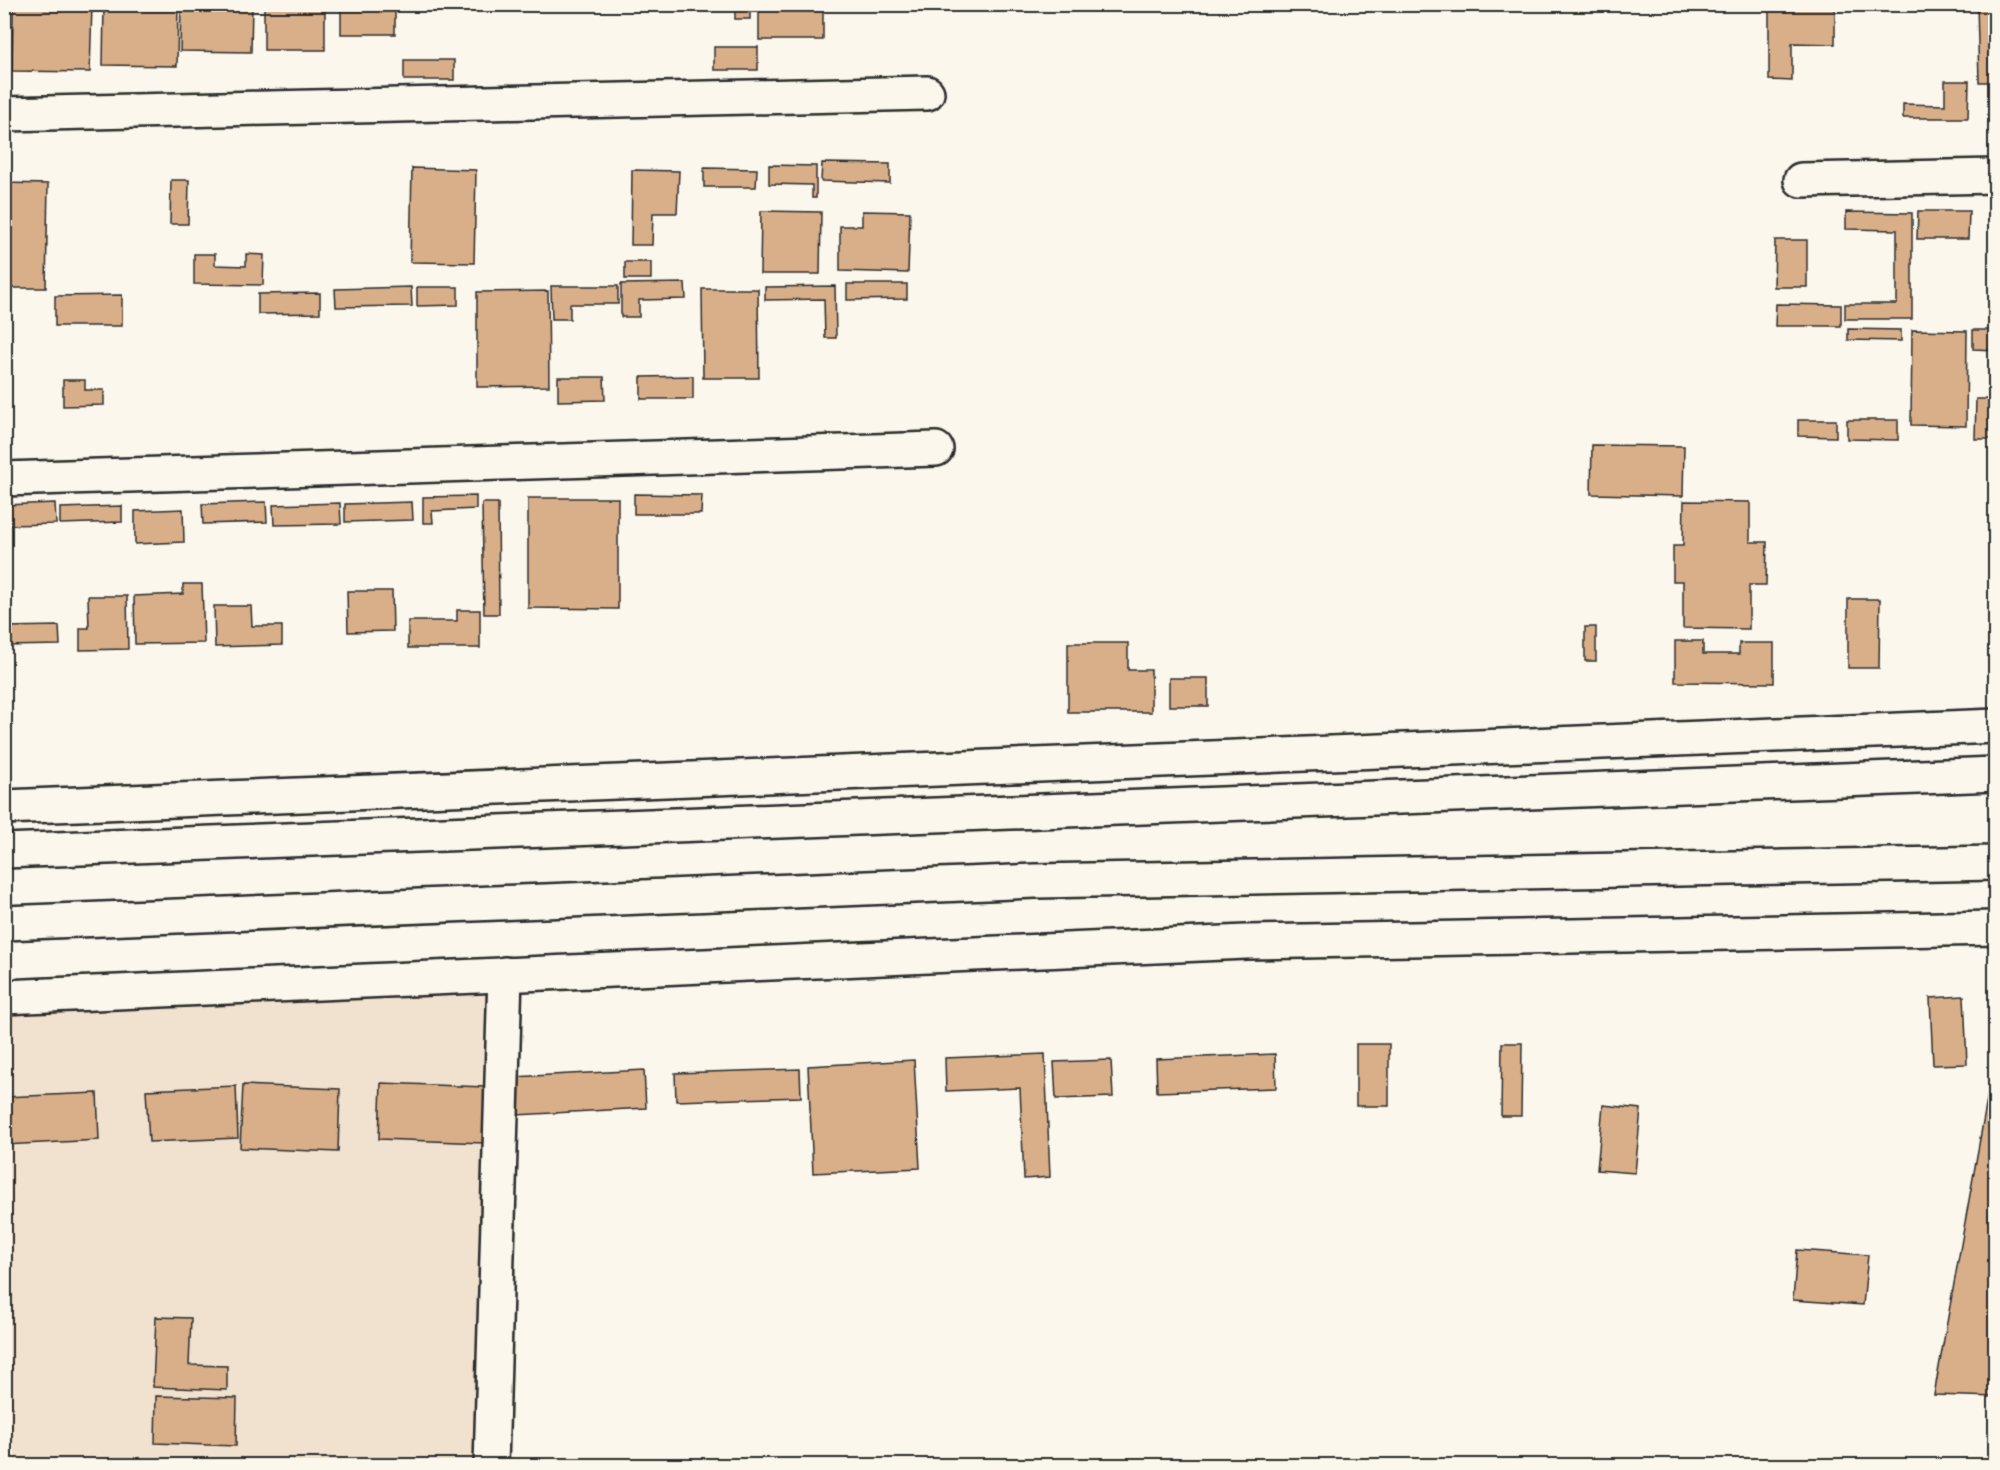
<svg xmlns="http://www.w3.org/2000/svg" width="2000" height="1470" viewBox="0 0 2000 1470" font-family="Sriracha,sans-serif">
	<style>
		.built { fill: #f1e1cf }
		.building { fill: #d9af8a; stroke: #2b2b2b; stroke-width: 1.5 }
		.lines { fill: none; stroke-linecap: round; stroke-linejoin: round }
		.minor-casing { stroke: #2b2b2b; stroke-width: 38 }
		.secondary-casing { stroke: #2b2b2b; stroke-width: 38 }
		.minor { stroke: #fbf7ec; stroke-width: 33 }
		.secondary { stroke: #fbf7ec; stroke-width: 33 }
	</style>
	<rect width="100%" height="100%" fill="#fbf7ec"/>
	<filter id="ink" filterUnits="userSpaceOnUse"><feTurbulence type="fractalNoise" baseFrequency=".0167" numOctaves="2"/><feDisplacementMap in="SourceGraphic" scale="12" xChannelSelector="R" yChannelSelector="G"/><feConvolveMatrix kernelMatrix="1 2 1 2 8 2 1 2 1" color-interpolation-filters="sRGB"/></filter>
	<g filter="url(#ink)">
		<polygon class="built" points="505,974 491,1465 5,1465 4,997"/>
		<g class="building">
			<polygon points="13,4 92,4 90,72 12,71"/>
			<polygon points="104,4 178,4 177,66 103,65"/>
			<polygon points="181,4 252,4 251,52 180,51"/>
			<rect x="264" y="4" width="61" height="46"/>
			<rect x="341" y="4" width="54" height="30"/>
			<rect x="735" y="4" width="15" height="15"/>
			<rect x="759" y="4" width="64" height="36"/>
			<polygon points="1769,4 1835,4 1835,44 1792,43 1792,81 1769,80"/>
			<polygon points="1977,4 1996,4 1996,82 1979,82"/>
			<rect x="714" y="47" width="44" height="23"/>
			<rect x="404" y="60" width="50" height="20"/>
			<polygon points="1945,81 1969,81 1968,118 1903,118 1903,104 1945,105"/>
			<polygon points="822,163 890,164 890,183 821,181"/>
			<polygon points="769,165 816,166 816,198 812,198 812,185 769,184"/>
			<polygon points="412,168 476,170 474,263 410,262"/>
			<polygon points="704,168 757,169 756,187 704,187"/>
			<polygon points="632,170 679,171 677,213 653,213 652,245 631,245"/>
			<polygon points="171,180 189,180 188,224 170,224"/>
			<polygon points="4,183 48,184 46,288 4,288"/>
			<rect x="1994" y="209" width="2" height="104"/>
			<polygon points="761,211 821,212 820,274 760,274"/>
			<polygon points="862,211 910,212 908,273 840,271 840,226 862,226"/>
			<polygon points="1918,211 1969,211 1968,239 1917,239"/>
			<polygon points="1846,212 1912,213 1912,319 1845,319 1845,304 1897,304 1897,230 1846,229"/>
			<polygon points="1775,240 1807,240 1807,287 1774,287"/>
			<polygon points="194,254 215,254 215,265 246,266 246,254 264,255 263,285 194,284"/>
			<rect x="625" y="262" width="26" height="17"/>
			<polygon points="685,283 686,299 639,300 639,317 621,317 621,284"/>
			<polygon points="847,284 907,284 907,299 847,300"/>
			<polygon points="551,286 618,286 618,304 570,304 570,319 552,319"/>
			<polygon points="835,286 836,338 825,338 824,299 765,300 765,287"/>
			<polygon points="411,287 412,306 336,307 335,289"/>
			<polygon points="417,287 458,287 458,305 417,306"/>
			<polygon points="702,289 758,289 759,378 703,378"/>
			<polygon points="548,291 549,386 477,387 477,292"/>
			<polygon points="320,293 320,313 258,314 258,294"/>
			<polygon points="122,295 122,326 55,326 55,296"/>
			<polygon points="1776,304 1841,305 1841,326 1775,326"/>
			<polygon points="1848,329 1901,330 1901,341 1848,340"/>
			<polygon points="1912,330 1967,331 1966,426 1911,425"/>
			<polygon points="1973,330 1996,330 1996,350 1973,349"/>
			<polygon points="693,376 693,399 641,399 641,377"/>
			<polygon points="558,377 604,377 605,400 558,401"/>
			<polygon points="63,380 85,380 85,390 104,390 104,405 63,406"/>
			<polygon points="1976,399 1996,399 1996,439 1975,439"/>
			<polygon points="1798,420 1836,420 1836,437 1798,436"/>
			<polygon points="1847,420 1898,420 1898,440 1847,439"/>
			<polygon points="1592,445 1684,446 1683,496 1591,494"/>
			<polygon points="634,494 702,495 701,514 634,514"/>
			<polygon points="476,496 476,509 432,511 433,523 423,523 423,497"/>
			<polygon points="528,498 618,498 618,609 528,608"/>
			<polygon points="1684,501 1750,502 1750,542 1767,542 1766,585 1749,585 1749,629 1683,628 1683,581 1673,581 1673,546 1683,546"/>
			<polygon points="266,502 267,522 203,524 202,504"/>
			<polygon points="412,502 413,520 345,522 345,504"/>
			<polygon points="55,503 56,524 4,525 4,505"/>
			<polygon points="340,503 341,524 274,525 273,505"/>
			<polygon points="482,503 498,503 499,614 484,614"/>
			<polygon points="122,506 122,522 60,524 60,508"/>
			<polygon points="183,509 184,542 135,544 135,511"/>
			<polygon points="183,584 202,584 204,643 135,644 134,596 183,594"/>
			<polygon points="347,591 392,591 393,631 348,632"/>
			<polygon points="88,596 127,596 128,649 80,650 80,628 89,628"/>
			<polygon points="1848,599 1880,599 1879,668 1848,668"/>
			<polygon points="214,606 251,606 252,626 282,626 282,645 215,647"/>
			<polygon points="457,610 480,610 480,648 408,648 408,621 457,621"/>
			<polygon points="59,626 60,645 4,646 4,627"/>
			<rect x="1585" y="627" width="11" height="34"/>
			<polygon points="1675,641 1703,641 1703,654 1739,654 1739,643 1774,643 1774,683 1675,682"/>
			<polygon points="1068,643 1128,643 1128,670 1151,670 1151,712 1068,712"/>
			<rect x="1169" y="678" width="39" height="28"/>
			<polygon points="1964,996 1967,1064 1933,1065 1930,998"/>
			<polygon points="1502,1043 1522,1043 1521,1116 1501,1116"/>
			<rect x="1356" y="1044" width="33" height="62"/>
			<polygon points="1045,1054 1050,1177 1024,1179 1020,1088 946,1091 945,1058"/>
			<polygon points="1275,1054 1276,1088 1157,1092 1156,1059"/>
			<polygon points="914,1060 920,1168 813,1173 808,1066"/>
			<polygon points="1111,1060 1113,1097 1056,1099 1054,1062"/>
			<polygon points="1994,1061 1996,1061 1996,1397 1934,1395"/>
			<polygon points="800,1069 801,1097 676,1101 675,1073"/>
			<polygon points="644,1070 646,1108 516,1115 514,1077"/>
			<polygon points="381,1083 485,1087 484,1143 379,1139"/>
			<polygon points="243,1085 340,1089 338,1152 240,1148"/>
			<polygon points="236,1086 238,1138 149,1142 146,1090"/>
			<polygon points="97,1093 99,1140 4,1145 4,1097"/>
			<polygon points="1603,1105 1641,1109 1635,1173 1597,1170"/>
			<polygon points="1797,1250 1868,1255 1863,1305 1793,1300"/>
			<polygon points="156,1317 191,1318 189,1365 227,1366 227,1390 153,1387"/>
			<polygon points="156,1396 237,1398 236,1446 155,1443"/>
		</g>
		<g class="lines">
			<defs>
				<g id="minor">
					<polyline points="4,114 927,93"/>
					<polyline points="1801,180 1996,176"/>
					<polyline points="4,479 936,449"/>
					<polyline points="4,807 1996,726"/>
					<polyline points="4,997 1246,942 1996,928"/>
					<polyline points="491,1466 505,974"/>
				</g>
				<g id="secondary">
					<polyline points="4,851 1996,774"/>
					<polyline points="4,923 1036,881 1996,863"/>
				</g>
			</defs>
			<use href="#minor" class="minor-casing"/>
			<use href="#secondary" class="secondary-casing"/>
			<use href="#minor" class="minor"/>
			<use href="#secondary" class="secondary"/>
		</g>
	</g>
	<rect width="2000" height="1470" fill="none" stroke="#fbf7ec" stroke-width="24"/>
	<rect x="12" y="12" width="1976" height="1446" fill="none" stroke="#2b2b2b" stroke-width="2" filter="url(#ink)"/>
</svg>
